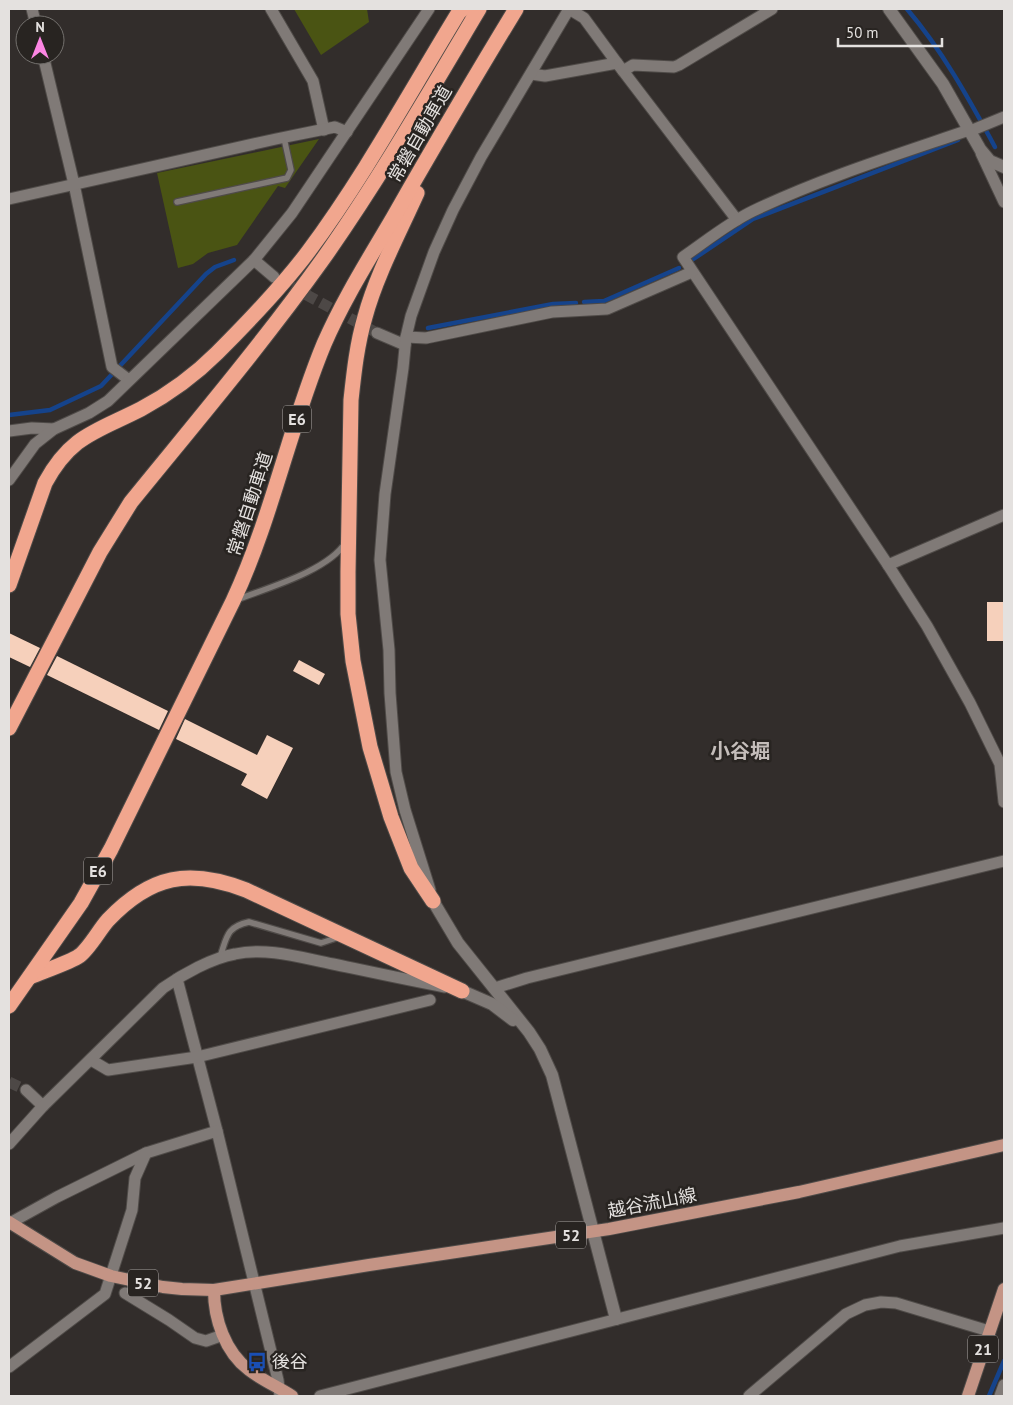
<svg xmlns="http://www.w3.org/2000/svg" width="1013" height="1405" viewBox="0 0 1013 1405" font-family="'PT Sans','Noto Sans JP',sans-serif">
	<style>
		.green { fill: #4a5413 }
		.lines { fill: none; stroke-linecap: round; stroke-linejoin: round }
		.stream { stroke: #15438b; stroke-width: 4.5 }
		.building { fill: #f6d0bb }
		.minor-tunnel { stroke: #4d4846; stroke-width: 11; stroke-dasharray: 11 5.5; stroke-linecap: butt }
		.service-casing { stroke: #4f4b48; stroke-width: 8 }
		.minor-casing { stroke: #4f4b48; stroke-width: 13 }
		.tertiary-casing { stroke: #4f4b48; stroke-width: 14 }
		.primary-casing { stroke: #4f4b48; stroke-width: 14 }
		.motorway-casing { stroke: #4f4b48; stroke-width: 17 }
		.service { stroke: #807a77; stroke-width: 5.5 }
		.minor { stroke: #807a77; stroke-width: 11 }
		.tertiary { stroke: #807a77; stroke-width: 12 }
		.primary { stroke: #c49485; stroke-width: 12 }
		.motorway { stroke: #f1a68e; stroke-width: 15 }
		.labels { text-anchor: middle; stroke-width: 5; stroke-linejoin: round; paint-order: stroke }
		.shield { fill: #282421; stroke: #aca8a6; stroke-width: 1 }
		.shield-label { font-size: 16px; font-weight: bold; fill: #e4e1df }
		.street-label { font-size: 18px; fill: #e4e1df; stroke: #282421 }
		.poi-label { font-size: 18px; fill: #e4e1df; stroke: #282421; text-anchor: start }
		.quarter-label { font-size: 20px; font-weight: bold; fill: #c4bdba; stroke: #282421 }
	</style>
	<rect width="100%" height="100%" fill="#322d2b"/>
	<g class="green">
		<polygon points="294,9 367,9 369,22 321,55"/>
		<polygon points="319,139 285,188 278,186 237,245 208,253 193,264 178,268 157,173"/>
	</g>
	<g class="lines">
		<g class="stream">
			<path d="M907,9C942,50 969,99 995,147"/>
			<polyline points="692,260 753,219 958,140"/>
			<polyline points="584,302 604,301 679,268"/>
			<polyline points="428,328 553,304 576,303"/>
			<polyline points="9,415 50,410 101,386 206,274 215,267 234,260"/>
			<polyline points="989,1396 1004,1361"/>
		</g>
	</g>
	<g class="building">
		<rect x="987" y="602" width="17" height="39"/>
		<polygon points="9,633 40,648 30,667 9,657"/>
		<polygon points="57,656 168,711 159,730 47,675"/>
		<polygon points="299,660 325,674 319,685 293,671"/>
		<polygon points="185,719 257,755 267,735 293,748 267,799 241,785 247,774 176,739"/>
	</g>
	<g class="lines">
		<g class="minor-tunnel">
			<polyline points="277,279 377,333"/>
			<polyline points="9,1082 26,1090"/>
		</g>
		<defs>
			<g id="service">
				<polyline points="177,202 287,178 291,170 284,138"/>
				<path d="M236,600C267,588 328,571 346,542"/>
				<path d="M220,957C227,937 226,927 249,922L321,943L339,937"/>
			</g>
			<g id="minor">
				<polyline points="32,9 36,25"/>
				<polyline points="271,9 313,81 324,130"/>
				<polyline points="569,9 584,18 617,63 737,220"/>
				<polyline points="43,55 74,184 112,367 129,380"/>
				<polyline points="623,71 633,65 674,67 679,65 772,9"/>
				<polyline points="531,74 545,76 617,63"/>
				<path d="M969,130C896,155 822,178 753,211C728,223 705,242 683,257L888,565L927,626L970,703L1000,764L1004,802"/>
				<polyline points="970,131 1004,117"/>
				<polyline points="981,153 1004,202"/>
				<polyline points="9,199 276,139 335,127 347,132"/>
				<polyline points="254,260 274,277"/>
				<polyline points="377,333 405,345"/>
				<polyline points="406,337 426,338 552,312 607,309 692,272"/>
				<polyline points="9,431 32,428 54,429"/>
				<polyline points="9,480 35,444 54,429 89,413 108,401 254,260 292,213 429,9"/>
				<polyline points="888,565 1004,515"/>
				<polyline points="430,890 405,810 396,772 390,693 389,650 380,560 385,494 403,368 406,337 411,316 434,252 453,210 481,157 569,9"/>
				<polyline points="177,979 217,1131 278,1380 280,1396"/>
				<polyline points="495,988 527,978 1004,861"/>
				<polyline points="91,1060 108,1070 197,1057 430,1000"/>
				<polyline points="26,1090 43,1106"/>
				<path d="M9,1144L43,1106L163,988C183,974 212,958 235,954C267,947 302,958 333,964C371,972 408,980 445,987"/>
				<polyline points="10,1223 57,1197 146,1153 217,1131"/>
				<polyline points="125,1293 169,1320 195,1338 206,1341 223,1335"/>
				<polyline points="9,1367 105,1294 132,1210 135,1178 146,1153"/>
				<polyline points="320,1396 900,1246 1004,1228"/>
				<polyline points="749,1396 846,1314 865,1305 881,1302 896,1303 989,1331"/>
				<polyline points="1000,1396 1004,1385"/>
			</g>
			<g id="tertiary">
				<polyline points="889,9 943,84 980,149 990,161 1004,167"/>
				<polyline points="433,901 458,943 529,1032 540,1049 552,1075 616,1319"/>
				<polyline points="462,991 492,1004 513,1020"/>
			</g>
			<g id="primary">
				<polyline points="9,1222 75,1263 111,1276 163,1287 182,1289 214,1290 369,1265 609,1229 799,1192 1004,1145"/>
				<path d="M214,1290C214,1319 225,1352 249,1370C262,1380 278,1387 292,1396"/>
				<polyline points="968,1396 1004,1289"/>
			</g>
			<g id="motorway">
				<path d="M417,193C399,233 376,276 365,317C357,344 354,372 351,400L348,572V614L353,661L370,747L391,817L411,868L433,901"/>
				<path d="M9,585L45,483C71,435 96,432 141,409C169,394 194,376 217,353C249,321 281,288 308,252C364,177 410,92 459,12L463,9"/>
				<path d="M9,728L100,552L131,502C196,422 263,343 323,259C380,178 429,93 479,9"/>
				<path d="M30,977C41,972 71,962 79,956C89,949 99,930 108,920C151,875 189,868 246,890L462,991"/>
				<path d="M9,1006L81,903L111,849L233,601C272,518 289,428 324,344C343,300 369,259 393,218C433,148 474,78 516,9"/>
			</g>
		</defs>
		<use href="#service" class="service-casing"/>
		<use href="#minor" class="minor-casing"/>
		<use href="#tertiary" class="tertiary-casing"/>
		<use href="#primary" class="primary-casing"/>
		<use href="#motorway" class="motorway-casing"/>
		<use href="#service" class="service"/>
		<use href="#minor" class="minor"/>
		<use href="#tertiary" class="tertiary"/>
		<use href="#primary" class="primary"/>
		<use href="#motorway" class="motorway"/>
	</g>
	<defs>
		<symbol id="bus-bare" viewBox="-9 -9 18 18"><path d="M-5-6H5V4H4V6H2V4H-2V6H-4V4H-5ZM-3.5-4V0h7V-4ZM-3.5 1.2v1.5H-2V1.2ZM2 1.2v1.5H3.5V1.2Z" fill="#1a4fb4" stroke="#282421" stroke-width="2.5" paint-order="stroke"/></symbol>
	</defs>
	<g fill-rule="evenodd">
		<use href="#bus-bare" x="243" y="1348" width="28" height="28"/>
	</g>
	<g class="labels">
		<g class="shield">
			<rect x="283" y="405.5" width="28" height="27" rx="4"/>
			<rect x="84" y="857.5" width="28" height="27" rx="4"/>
			<rect x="556" y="1221.5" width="30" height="27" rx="4"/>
			<rect x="128" y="1269.5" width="30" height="27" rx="4"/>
			<rect x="968" y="1335.5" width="30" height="27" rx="4"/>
		</g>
		<g class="shield-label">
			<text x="297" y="425">E6</text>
			<text x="98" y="877">E6</text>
			<text x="571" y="1241">52</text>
			<text x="143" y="1289">52</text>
			<text x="983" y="1355">21</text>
		</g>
		<g class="street-label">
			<text transform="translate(420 134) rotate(-60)" y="6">常磐自動車道</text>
			<text transform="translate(250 504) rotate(-72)" y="6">常磐自動車道</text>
			<text transform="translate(652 1203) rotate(-11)" y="6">越谷流山線</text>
		</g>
		<g class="poi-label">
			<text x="272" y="1368">後谷</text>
		</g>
		<g class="quarter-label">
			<text x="740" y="758">小谷堀</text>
		</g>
	</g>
	<rect width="1013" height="1405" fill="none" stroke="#e4e1df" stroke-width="20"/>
	<g transform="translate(40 40)"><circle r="24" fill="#282421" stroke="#73706d"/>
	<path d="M0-4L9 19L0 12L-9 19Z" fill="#fc86e3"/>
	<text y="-8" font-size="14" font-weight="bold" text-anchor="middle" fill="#e4e1df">N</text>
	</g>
	<path d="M838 38v8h104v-8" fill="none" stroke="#e4e1df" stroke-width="2.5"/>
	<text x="846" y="38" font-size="15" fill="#e4e1df" stroke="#282421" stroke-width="4" paint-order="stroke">50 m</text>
</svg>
